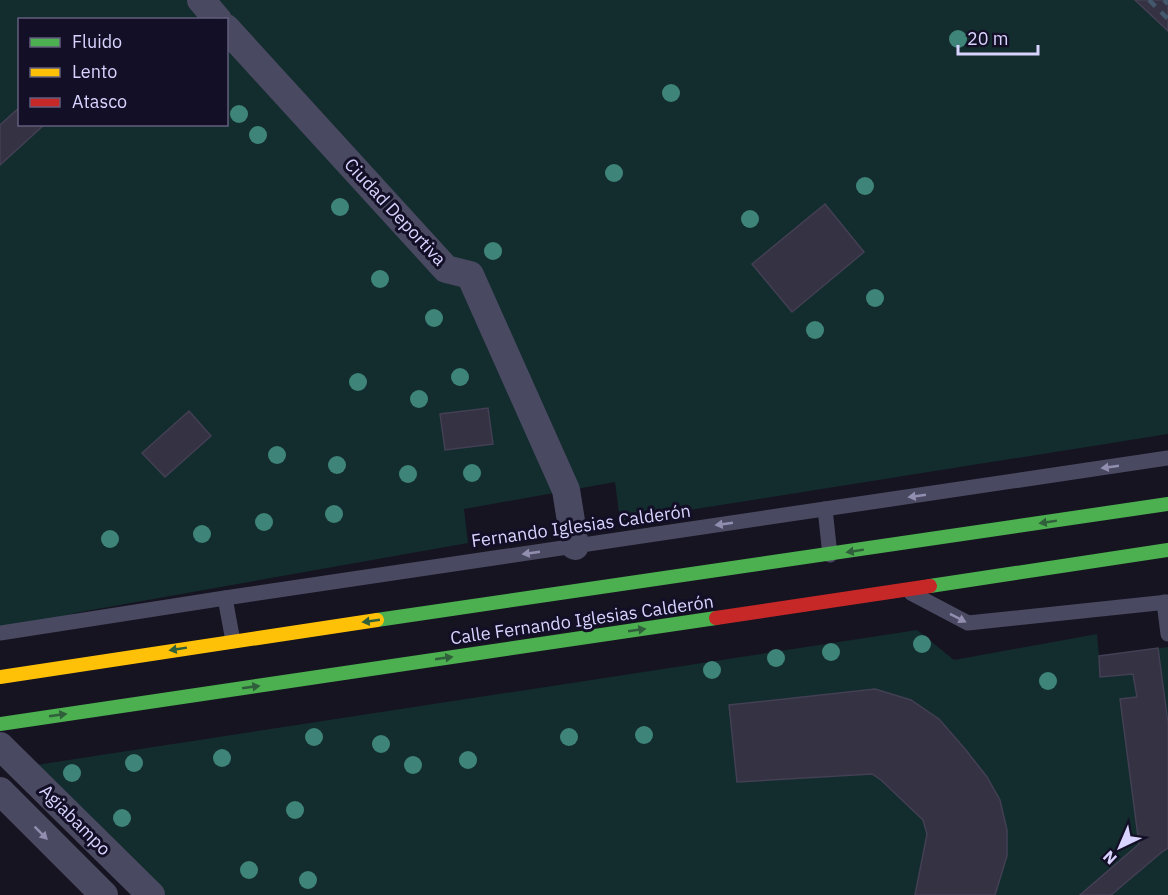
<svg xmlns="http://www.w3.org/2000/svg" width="1168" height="895" viewBox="0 0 1168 895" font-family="'IBM Plex Sans',sans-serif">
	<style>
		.green { fill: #132c2d; fill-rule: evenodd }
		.building { fill: #343243; stroke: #433f54; stroke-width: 1.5 }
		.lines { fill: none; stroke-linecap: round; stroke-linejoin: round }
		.lane { stroke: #4a4962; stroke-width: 15 }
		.street { stroke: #4a4962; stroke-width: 28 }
		.fast { stroke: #4caf50; stroke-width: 14 }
		.slow { stroke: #ffc107; stroke-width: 14 }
		.jam { stroke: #c62828; stroke-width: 14 }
		.rail { stroke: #43596b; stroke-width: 4.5; stroke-dasharray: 9 8; stroke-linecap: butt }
		.tree { fill: #3e8478 }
		.oneway { fill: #928eb0 }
		.oneway2 { fill: #305f3b }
		.labels { text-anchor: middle; stroke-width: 6; stroke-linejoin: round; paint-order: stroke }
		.street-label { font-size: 18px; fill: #d9d4ff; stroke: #130f26 }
	</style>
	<rect width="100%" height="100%" fill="#161421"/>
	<g class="green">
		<path d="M0,0H1168V434L620,521L615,482L464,509L468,543L75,613L0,640ZM20,20H226V124H20Z"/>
		<polygon points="917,630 954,660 1097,634 1099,656 1168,647 1168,895 153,895 23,767"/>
	</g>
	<g class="building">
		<polygon points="1135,0 1168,0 1168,31"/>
		<polygon points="20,107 20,124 45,124 0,165 0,125"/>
		<polygon points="825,204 864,252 792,312 752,264"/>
		<polygon points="488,408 493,444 445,450 440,414"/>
		<polygon points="189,411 211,436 165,477 142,453"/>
		<polygon points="1158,648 1168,723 1168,848 1162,852 1111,895 1080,895 1139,844 1120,699 1137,697 1133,674 1100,677 1099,656"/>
		<polygon points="875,689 911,700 939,719 965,749 987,777 1000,800 1007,830 1007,856 995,895 915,895 927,834 923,820 881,780 872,774 737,782 729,705"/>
	</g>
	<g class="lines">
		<g class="lane">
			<polyline points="825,509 830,555"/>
			<polyline points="911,593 968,623 1168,602"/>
			<polyline points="225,598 233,641"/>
			<polyline points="1164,602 1168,634"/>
			<polyline points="0,633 225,598 1168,458"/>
		</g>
		<g class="street">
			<polyline points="201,0 218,20"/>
			<polyline points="226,28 446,269 470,275 566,490 575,546"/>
			<polyline points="0,746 151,895"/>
			<polyline points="0,791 104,895"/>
		</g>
		<g class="fast">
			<polyline points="930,586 1168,550"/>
			<polyline points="377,620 1168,504"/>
			<polyline points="0,724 716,618"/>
		</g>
		<polyline class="slow" points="0,677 377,620"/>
		<polyline class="jam" points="716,618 930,586"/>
		<g class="rail">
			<polyline points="1149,0 1168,19"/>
			<polyline points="1164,0 1168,4"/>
		</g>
	</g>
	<g class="tree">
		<circle cx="958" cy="39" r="9"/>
		<circle cx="671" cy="93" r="9"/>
		<circle cx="239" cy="114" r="9"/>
		<circle cx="258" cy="135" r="9"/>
		<circle cx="614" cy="173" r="9"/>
		<circle cx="865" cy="186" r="9"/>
		<circle cx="340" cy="207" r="9"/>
		<circle cx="750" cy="219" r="9"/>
		<circle cx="493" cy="251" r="9"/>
		<circle cx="380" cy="279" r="9"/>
		<circle cx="875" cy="298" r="9"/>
		<circle cx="434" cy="318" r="9"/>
		<circle cx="815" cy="330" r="9"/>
		<circle cx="460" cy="377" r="9"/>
		<circle cx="358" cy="382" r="9"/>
		<circle cx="419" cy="399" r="9"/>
		<circle cx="277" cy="455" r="9"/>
		<circle cx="337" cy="465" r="9"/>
		<circle cx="472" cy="473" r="9"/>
		<circle cx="408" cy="474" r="9"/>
		<circle cx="334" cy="514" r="9"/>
		<circle cx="264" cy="522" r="9"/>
		<circle cx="202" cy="534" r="9"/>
		<circle cx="110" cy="539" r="9"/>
		<circle cx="922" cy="644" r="9"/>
		<circle cx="831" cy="652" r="9"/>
		<circle cx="776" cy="658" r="9"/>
		<circle cx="712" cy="670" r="9"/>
		<circle cx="1048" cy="681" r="9"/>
		<circle cx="644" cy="735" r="9"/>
		<circle cx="314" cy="737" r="9"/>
		<circle cx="569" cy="737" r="9"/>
		<circle cx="381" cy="744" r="9"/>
		<circle cx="222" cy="758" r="9"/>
		<circle cx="468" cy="760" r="9"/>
		<circle cx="134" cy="763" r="9"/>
		<circle cx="413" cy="765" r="9"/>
		<circle cx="72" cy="773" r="9"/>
		<circle cx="295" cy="810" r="9"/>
		<circle cx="122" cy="818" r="9"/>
		<circle cx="249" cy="870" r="9"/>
		<circle cx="308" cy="880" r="9"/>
	</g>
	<defs><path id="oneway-solid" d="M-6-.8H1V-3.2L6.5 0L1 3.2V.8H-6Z" transform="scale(1.5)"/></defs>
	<g class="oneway">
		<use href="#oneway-solid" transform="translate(1110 467) rotate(172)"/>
		<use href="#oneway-solid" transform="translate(917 496) rotate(172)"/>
		<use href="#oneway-solid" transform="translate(724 524) rotate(172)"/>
		<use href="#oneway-solid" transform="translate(531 553) rotate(172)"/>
		<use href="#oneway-solid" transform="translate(958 618) rotate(27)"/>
		<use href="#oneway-solid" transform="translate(41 833) rotate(45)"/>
	</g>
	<g class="oneway2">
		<use href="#oneway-solid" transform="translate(1048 522) rotate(171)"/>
		<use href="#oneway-solid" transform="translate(855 551) rotate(171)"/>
		<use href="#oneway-solid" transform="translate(371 621) rotate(172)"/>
		<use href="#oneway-solid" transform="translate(637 630) rotate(-8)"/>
		<use href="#oneway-solid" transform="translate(178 649) rotate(171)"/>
		<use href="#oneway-solid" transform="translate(444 658) rotate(-8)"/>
		<use href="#oneway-solid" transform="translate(251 687) rotate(-8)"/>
		<use href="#oneway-solid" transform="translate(58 715) rotate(-8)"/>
	</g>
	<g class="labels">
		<g class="street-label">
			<text transform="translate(395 212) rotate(47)" y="6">Ciudad Deportiva</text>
			<text transform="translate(581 526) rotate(-8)" y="6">Fernando Iglesias Calderón</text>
			<text transform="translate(582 620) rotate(-8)" y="6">Calle Fernando Iglesias Calderón</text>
			<text transform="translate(75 820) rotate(45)" y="6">Agiabampo</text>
		</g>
	</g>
	<rect x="18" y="18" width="210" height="108" fill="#130f26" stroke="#625e7d" stroke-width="1.5"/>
	<rect x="30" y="38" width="30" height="9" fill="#4caf50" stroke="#625e7d" stroke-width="1.5"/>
	<text x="72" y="48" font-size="18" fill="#d9d4ff">Fluido</text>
	<rect x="30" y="68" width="30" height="9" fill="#ffc107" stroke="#625e7d" stroke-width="1.5"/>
	<text x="72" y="78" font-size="18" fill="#d9d4ff">Lento</text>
	<rect x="30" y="98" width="30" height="9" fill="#c62828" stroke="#625e7d" stroke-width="1.5"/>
	<text x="72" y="108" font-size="18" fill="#d9d4ff">Atasco</text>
	<g transform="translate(1120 847) rotate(224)" stroke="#130f26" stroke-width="4.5" paint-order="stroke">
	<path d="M0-4.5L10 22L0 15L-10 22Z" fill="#d9d4ff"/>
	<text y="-9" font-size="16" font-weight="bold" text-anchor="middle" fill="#d9d4ff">N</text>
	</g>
	<path d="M958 45v9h80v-9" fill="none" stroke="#d9d4ff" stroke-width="3"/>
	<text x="967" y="45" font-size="18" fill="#d9d4ff" stroke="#130f26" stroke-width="4.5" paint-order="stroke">20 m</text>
</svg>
